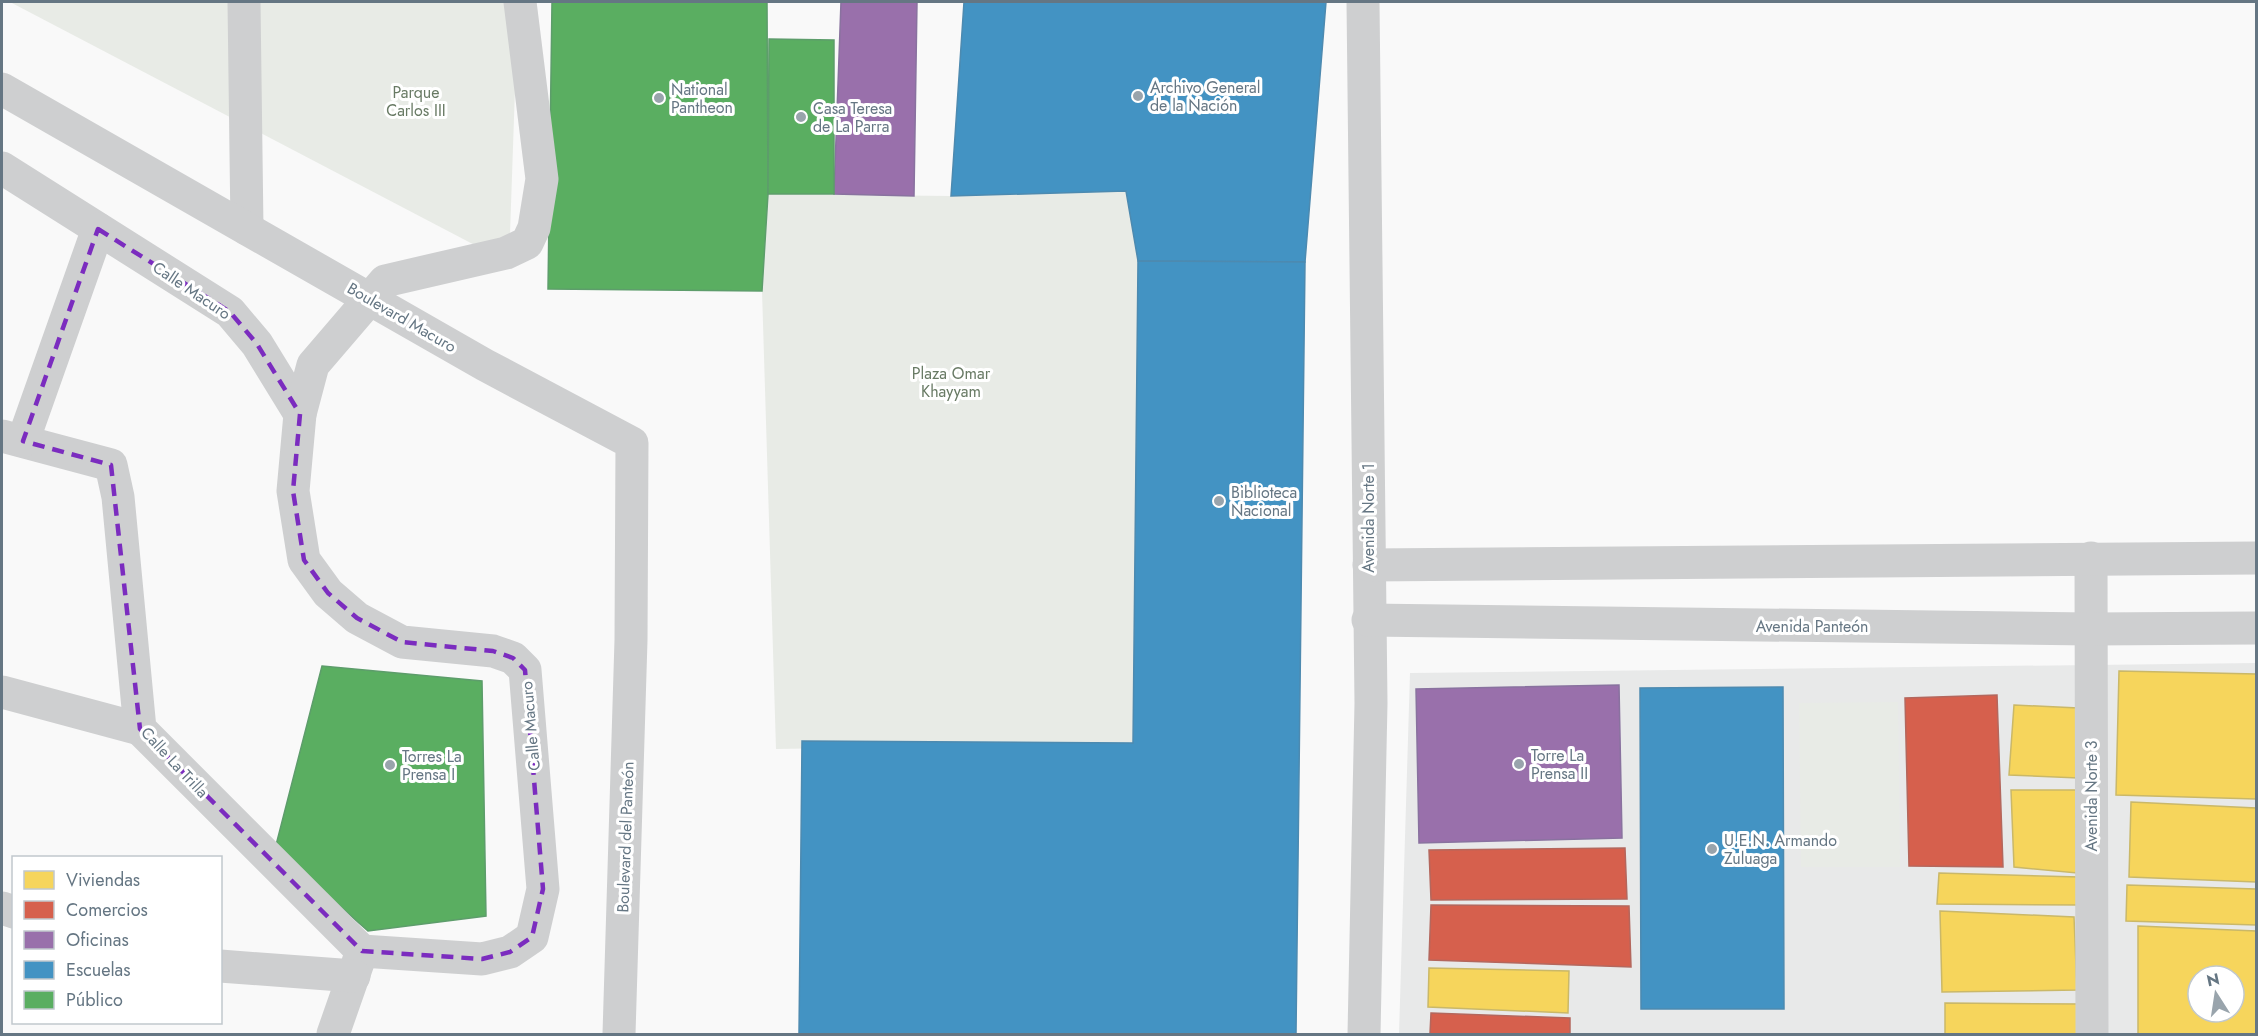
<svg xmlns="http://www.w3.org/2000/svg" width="2258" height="1036" viewBox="0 0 2258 1036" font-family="Jost,sans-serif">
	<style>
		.built { fill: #e8e9e9; fill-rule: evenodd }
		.green { fill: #e8ebe6 }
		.homes { fill: #f6d55c; stroke: #cab868; stroke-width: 1.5; fill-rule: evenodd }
		.shops { fill: #d6604d; stroke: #b4675d; stroke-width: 1.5 }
		.offices { fill: #9970ab; stroke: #89729f; stroke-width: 1.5 }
		.schools { fill: #4393c3; stroke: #4d8ab0; stroke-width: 1.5 }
		.public { fill: #5aae61; stroke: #5d9d6b; stroke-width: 1.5 }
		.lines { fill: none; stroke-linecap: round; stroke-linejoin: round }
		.minor { stroke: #cecfd0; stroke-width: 33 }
		.marked { fill: none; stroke: #7b2cbf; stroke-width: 4.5; stroke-dasharray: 12 8; stroke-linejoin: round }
		.poi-dot { fill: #99a4ac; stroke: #fff; stroke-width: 2 }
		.labels { text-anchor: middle; stroke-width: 6; stroke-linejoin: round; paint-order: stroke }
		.poi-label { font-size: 16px; fill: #657683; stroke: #fff; text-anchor: start }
		.park-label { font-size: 16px; fill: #687a64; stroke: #fff }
		.street-label { font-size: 16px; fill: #657683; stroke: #fff }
	</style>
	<rect width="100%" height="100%" fill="#f9f9f9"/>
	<path class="built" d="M2256,663V1034H1399L1410,673ZM2198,976H2234V1012H2198Z"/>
	<g class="green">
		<polygon points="10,2 518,2 509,263"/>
		<polygon points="1126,191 1138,261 1133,743 776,749 762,291 768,194 951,196"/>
		<polygon points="1898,702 1900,867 1801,867 1799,703"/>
	</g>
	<g class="homes">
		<polygon points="2119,671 2256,674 2256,799 2116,795"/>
		<polygon points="2014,705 2078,708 2078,778 2009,775"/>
		<polygon points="2011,790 2076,790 2077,873 2014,867"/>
		<polygon points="2131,802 2256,808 2256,882 2129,877"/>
		<polygon points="1939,873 2079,877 2081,905 1937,904"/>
		<polygon points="2127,885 2256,889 2256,925 2126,921"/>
		<polygon points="1940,911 2074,917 2077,990 1942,992"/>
		<path d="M2138,926L2256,931V1034H2138ZM2198,976H2234V1012H2198Z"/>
		<polygon points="1429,968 1569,971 1568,1013 1428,1007"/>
		<polygon points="1945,1003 2079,1004 2080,1034 1945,1034"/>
	</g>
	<g class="shops">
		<polygon points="1997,695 2003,867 1909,866 1905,698"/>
		<polygon points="1625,848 1627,899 1431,900 1429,850"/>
		<polygon points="1431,905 1629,906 1631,967 1429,960"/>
		<polygon points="1431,1013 1570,1018 1570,1034 1430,1034"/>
	</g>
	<g class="offices">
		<polygon points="841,2 917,2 914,196 834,194"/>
		<polygon points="1619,685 1622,838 1419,843 1416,689"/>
	</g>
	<g class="schools">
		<polygon points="964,2 1326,2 1305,262 1138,261 1126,191 951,196"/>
		<polygon points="1138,261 1305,262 1296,1034 799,1034 802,741 1133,743"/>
		<polygon points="1783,687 1784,1009 1641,1009 1640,688"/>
	</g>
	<g class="public">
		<polygon points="552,2 767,2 768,194 762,291 548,289"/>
		<polygon points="769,39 834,40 834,194 768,194"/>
		<polygon points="322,666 482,681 486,916 368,931 275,849"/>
	</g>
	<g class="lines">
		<g class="minor">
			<polyline points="244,2 247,229"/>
			<polyline points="1363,2 1371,703 1364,1034"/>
			<polyline points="2,89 485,365 632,443 631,640 619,1034"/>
			<polyline points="2,168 230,312 257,344 300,414 293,491 304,560 328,593 357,618 402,642 493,651 513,658 525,670 543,889 532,937 510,952 482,959 362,951"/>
			<polyline points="300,414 313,365 385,281 506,253 527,243 534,228 542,179 520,2"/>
			<polyline points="2,436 111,465 118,497 140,729 362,951 333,1034"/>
			<polyline points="23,441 98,229"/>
			<polyline points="2091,558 2092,1034"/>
			<polyline points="1369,565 2256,558"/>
			<polyline points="1368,620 2090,629 2256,628"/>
			<polyline points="2,692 140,729"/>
			<polyline points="2,908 14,912"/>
			<polyline points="220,966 354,976"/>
		</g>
	</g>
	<path class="marked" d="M98,229L230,312L257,344L300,414L293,491L304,560L328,593L357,618L402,642L493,651L513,658L525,670L543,889L532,937L510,952L482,959L362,951L140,729L111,465L23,441Z"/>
	<g class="poi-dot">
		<circle cx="1138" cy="96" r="6"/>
		<circle cx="659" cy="98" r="6"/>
		<circle cx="801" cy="117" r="6"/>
		<circle cx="1219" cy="501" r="6"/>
		<circle cx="1519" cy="764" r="6"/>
		<circle cx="390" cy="765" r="6"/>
		<circle cx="1712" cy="849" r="6"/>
	</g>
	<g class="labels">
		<g class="poi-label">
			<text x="1150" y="93">Archivo General<tspan x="1150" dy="18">de la Nación</tspan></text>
			<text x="671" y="95">National<tspan x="671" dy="18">Pantheon</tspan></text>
			<text x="813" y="114">Casa Teresa<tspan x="813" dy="18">de La Parra</tspan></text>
			<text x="1231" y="498">Biblioteca<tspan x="1231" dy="18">Nacional</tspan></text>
			<text x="1531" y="761">Torre La<tspan x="1531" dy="18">Prensa II</tspan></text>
			<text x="402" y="762">Torres La<tspan x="402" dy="18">Prensa I</tspan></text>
			<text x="1724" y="846">U.E.N. Armando<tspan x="1724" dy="18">Zuluaga</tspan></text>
		</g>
		<g class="park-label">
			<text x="416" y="98">Parque<tspan x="416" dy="18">Carlos III</tspan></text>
			<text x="951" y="379">Plaza Omar<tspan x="951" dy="18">Khayyam</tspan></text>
		</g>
		<g class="street-label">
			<text transform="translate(192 290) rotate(34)" y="6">Calle Macuro</text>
			<text transform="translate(402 317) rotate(30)" y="6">Boulevard Macuro</text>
			<text transform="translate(1368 518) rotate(-90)" y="6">Avenida Norte 1</text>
			<text x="1812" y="632">Avenida Panteón</text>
			<text transform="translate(530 726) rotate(-95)" y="6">Calle Macuro</text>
			<text transform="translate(175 762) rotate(47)" y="6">Calle La Trilla</text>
			<text transform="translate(2091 796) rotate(-90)" y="6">Avenida Norte 3</text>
			<text transform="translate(625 837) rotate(-88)" y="6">Boulevard del Panteón</text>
		</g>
	</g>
	<rect width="2258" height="1036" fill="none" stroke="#657683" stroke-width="6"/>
	<rect x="12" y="856" width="210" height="168" fill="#ffffff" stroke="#c1c8cd" stroke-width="1.5"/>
	<rect x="24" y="871" width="30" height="18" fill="#f6d55c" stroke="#c1c8cd" stroke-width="1.5"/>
	<text x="66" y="886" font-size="18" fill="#657683">Viviendas</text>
	<rect x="24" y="901" width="30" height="18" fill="#d6604d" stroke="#c1c8cd" stroke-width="1.5"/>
	<text x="66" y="916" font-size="18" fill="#657683">Comercios</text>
	<rect x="24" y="931" width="30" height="18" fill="#9970ab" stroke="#c1c8cd" stroke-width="1.5"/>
	<text x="66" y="946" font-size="18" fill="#657683">Oficinas</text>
	<rect x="24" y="961" width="30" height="18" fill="#4393c3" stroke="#c1c8cd" stroke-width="1.5"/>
	<text x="66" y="976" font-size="18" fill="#657683">Escuelas</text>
	<rect x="24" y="991" width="30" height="18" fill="#5aae61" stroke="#c1c8cd" stroke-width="1.5"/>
	<text x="66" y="1006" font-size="18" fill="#657683">Público</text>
	<g transform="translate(2216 994) rotate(348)"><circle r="28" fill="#ffffff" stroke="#c1c8cd" stroke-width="1.5"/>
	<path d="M0-4.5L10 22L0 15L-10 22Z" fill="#99a4ac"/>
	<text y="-9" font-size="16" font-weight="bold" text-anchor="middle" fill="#657683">N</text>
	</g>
</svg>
